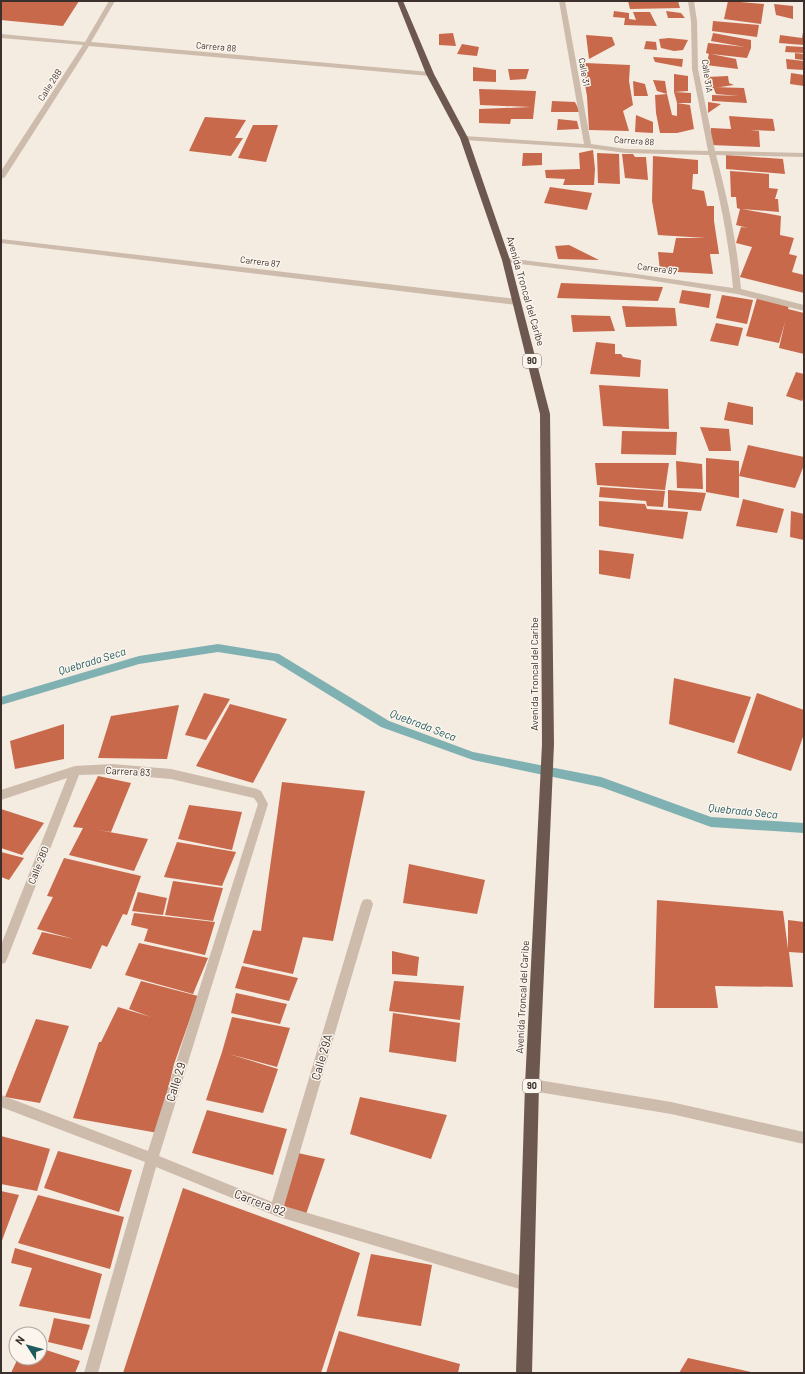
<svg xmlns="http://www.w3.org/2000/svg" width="805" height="1374" viewBox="0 0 805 1374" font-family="Barlow,sans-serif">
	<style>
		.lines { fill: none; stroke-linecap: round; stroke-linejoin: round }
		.stream { fill: #7fb0b2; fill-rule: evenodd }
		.building { fill: #c8694b }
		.minor { fill: #cdbbac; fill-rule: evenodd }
		.trunk { fill: #6c584f; fill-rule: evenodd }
		.labels { text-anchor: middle; stroke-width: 3; stroke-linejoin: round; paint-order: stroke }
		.far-street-label { font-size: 9px; fill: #3b302b; stroke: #fbf5ee }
		.shield { fill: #fbf5ee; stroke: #756b66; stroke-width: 1 }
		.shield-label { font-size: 9px; font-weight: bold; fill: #3b302b }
		.street-label { font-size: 10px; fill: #3b302b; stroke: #fbf5ee }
		.water-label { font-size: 11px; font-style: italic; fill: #1f5a5e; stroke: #fbf5ee }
		.near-street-label { font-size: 12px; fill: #3b302b; stroke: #fbf5ee }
	</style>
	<rect width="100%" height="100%" fill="#f4ebe1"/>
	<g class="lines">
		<polygon class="stream" points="218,644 279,654 389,721 473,752 601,777 711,817 804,823 804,833 711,827 601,787 473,760 381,727 274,661 218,652 139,664 1,705 1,697 139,656"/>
	</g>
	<g class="building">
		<polygon points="1,1 79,1 63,26 1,20"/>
		<polygon points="628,1 678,1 680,8 630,9"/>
		<polygon points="728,1 764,4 761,24 724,19"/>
		<polygon points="774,4 793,6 793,19 776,15"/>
		<polygon points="614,11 629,13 629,19 636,20 633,12 650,12 657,26 624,25 625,18 613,17"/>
		<polygon points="666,11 681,13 685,18 668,18"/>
		<polygon points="713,21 759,25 757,37 712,31"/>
		<polygon points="803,32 804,45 779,43 780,35 802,38"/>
		<polygon points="453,33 456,46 439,45 439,34"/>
		<polygon points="713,33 751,40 751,48 747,58 711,54 736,59 738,69 706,65 709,54 706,53 708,43 745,47 711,41"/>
		<polygon points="586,35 612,37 615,45 589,59"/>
		<polygon points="669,38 688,40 683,50 674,51 661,48 659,39"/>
		<polygon points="646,41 656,42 657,50 644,49"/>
		<polygon points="462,44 479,47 477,56 457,54"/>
		<polygon points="786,46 804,47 804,53 785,52"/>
		<polygon points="795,53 804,54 804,60 795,59"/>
		<polygon points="653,57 683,59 682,67 655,62"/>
		<polygon points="786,59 804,61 804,70 787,69"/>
		<polygon points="585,63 630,65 629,81 633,105 623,111 629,131 589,130 587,96 584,79"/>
		<polygon points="473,67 496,70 496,82 473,81"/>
		<polygon points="508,69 529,69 526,79 510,80"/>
		<polygon points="791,73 804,75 804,86 790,84"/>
		<polygon points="674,74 688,76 688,91 674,92"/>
		<polygon points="728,76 729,83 734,85 707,89 707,77"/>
		<polygon points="653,80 665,81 667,94 657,91"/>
		<polygon points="633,81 645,84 648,96 634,96"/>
		<polygon points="713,87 744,88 747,103 712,101 712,95 739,96 716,94"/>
		<polygon points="479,89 536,91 533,119 511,119 510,124 479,123 479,109 531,107 480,105"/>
		<polygon points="674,92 691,93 691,103 677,103 690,105 694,129 677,133 660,133 656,113 655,95 667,94 672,115 677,116 677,103"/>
		<polygon points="552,101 575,102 580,112 551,112"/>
		<polygon points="708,102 721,104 708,113"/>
		<polygon points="636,115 653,122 653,133 635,132"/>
		<polygon points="729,116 773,119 775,131 750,130 759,131 760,147 711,145 711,128 731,129"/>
		<polygon points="205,117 246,120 235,138 243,138 231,156 189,151"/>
		<polygon points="558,119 577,121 579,129 557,130"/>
		<polygon points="253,125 278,125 266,162 238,158"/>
		<polygon points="593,150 595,169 594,185 563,185 565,179 546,178 545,170 580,169 579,153"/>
		<polygon points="523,153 542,153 542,165 522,166"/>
		<polygon points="597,153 619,154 620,184 598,183"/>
		<polygon points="622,154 633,154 635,157 646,157 648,180 625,178"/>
		<polygon points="726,155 783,159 785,174 726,169"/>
		<polygon points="653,156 698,160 698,174 693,174 692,189 704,191 707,206 714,206 714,221 719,254 694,254 710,254 713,274 660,271 658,252 673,253 676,238 706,238 658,235 652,201"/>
		<polygon points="730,171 769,174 769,188 778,189 775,199 778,199 779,212 742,209 781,216 780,235 794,238 789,254 797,256 792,272 804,275 804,293 740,277 752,247 736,243 741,227 748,228 736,225 740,209 737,208 736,197 731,197"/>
		<polygon points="550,187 592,193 587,210 544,203"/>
		<polygon points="569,245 599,260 558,259 555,246"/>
		<polygon points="561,283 663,287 658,301 557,298"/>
		<polygon points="682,290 711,294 709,308 679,303"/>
		<polygon points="722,295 753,300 747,324 716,318"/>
		<polygon points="757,298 789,305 788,309 804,313 804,354 779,348 785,322 779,343 746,336"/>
		<polygon points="622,306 675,308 677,326 626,327"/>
		<polygon points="571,315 610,316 615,331 573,332"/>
		<polygon points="716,323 743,328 738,346 710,341"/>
		<polygon points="596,342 615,344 615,354 621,354 623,357 641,360 640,377 590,374"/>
		<polygon points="796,372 804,374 804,397 802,401 786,396"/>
		<polygon points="599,385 668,389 669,429 603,426"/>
		<polygon points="728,402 753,407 753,425 724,420"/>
		<polygon points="700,427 729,429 731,451 709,451"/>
		<polygon points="622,431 677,432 676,455 621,454"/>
		<polygon points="748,445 804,457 804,465 795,488 739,476 739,498 706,492 706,458 739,461 739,476"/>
		<polygon points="676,461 702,464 703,489 677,488"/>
		<polygon points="595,463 669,463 665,490 597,485"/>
		<polygon points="600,487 665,491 663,507 647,506 646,501 599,497"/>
		<polygon points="668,490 706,493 701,511 668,508"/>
		<polygon points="743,499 784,509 777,533 736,526"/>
		<polygon points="599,501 645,504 647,509 688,512 683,539 599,526"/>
		<polygon points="791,511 804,514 804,540 790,537"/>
		<polygon points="599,550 634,554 630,579 599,574"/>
		<polygon points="674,678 751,697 734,743 669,724"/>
		<polygon points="204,693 230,699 206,740 185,735"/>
		<polygon points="757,693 804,710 804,734 791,771 737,753"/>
		<polygon points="230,704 287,719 253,783 196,766"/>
		<polygon points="179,705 167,759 98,758 111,716"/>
		<polygon points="64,724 64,759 15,769 10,741"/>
		<polygon points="98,776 131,783 111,832 98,830 148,839 134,871 69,855 83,828 73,827"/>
		<polygon points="282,782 365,791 333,941 303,937 293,974 243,963 253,930 261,931"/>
		<polygon points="189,805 242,812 232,850 178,839"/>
		<polygon points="1,809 44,823 22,855 1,848"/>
		<polygon points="177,842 236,852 222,886 164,877"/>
		<polygon points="1,852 24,858 9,880 1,877"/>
		<polygon points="64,858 141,876 127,915 123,914 107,947 102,945 91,969 32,954 42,932 74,939 37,929 53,897 47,896"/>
		<polygon points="409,864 485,880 477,914 403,903"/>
		<polygon points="173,881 223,888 213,921 165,915"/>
		<polygon points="138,892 167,898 163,915 132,911"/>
		<polygon points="657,900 783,911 788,949 788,920 804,922 804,953 789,952 793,987 715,986 718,1008 654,1008"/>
		<polygon points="134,913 215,922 205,955 144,941 148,929 131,925"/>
		<polygon points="139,943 208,958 193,994 125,975"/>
		<polygon points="392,951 419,957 417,976 392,974"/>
		<polygon points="242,966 298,978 289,1001 235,988"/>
		<polygon points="141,981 198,996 174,1064 158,1133 73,1118 99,1042 101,1042 118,1007 151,1017 129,1009"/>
		<polygon points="394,981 464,986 460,1020 389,1011"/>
		<polygon points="236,993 287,1004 280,1024 231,1013"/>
		<polygon points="393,1013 460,1023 456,1062 389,1052"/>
		<polygon points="232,1017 290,1028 277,1067 229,1054 278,1069 263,1113 206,1100 222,1052"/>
		<polygon points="36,1019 69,1026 40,1103 5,1097"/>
		<polygon points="360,1097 447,1115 431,1159 350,1134"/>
		<polygon points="207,1110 287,1129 273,1175 192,1153"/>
		<polygon points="1,1136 50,1149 37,1191 1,1184"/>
		<polygon points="58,1151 132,1170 119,1212 44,1188"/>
		<polygon points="298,1153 325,1159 305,1217 279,1208"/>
		<polygon points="183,1188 360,1253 321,1373 123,1373"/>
		<polygon points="1,1191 19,1195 1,1243"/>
		<polygon points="38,1195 124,1217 110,1269 18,1243"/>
		<polygon points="15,1248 102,1274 90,1319 19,1306 32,1268 11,1263"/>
		<polygon points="371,1254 432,1265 421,1326 357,1316"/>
		<polygon points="54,1318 90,1325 82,1350 48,1342"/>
		<polygon points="339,1331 460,1364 458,1373 326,1373"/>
		<polygon points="40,1348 80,1361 75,1373 11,1373 18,1358 40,1358"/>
		<polygon points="688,1358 751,1372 751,1373 679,1373"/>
	</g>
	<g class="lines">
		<g class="minor">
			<polygon points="109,1 115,1 91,42 430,72 433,74 430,76 89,46 5,177 1,179 1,171 83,45 1,38 1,34 85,42"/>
			<path d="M559,1H565L591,144L626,149L708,151L692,69L691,21L688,1H694L697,21L698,69L715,151L804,153V157L716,155C728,200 737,243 741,289L804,305V311L737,294L636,278L503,262L502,260L506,258L636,274L733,288C729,242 720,199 709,155L626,153L588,148L464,140L461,138L464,136L584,144Z"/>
			<polygon points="1,239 517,299 521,302 517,305 1,243"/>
			<polygon points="112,764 171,769 257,789 261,791 268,804 159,1156 272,1202 361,904 363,900 367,899 371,900 373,904 284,1206 526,1277 531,1279 533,1284 531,1289 526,1291 276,1216 156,1167 98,1373 84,1373 145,1162 1,1107 1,1095 148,1151 258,804 254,798 171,779 112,774 79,775 7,959 5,963 1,964 1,945 67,778 1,800 1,790 75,766"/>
			<polygon points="532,1079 671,1102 804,1132 804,1144 671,1114 532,1091 528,1089 526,1085 528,1081"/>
		</g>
		<polygon class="trunk" points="397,1 403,1 434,74 468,138 510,260 550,414 554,744 539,1085 532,1373 516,1373 525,1085 542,744 540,414 502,260 460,138 426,74"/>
	</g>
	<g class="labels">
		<g class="far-street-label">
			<text transform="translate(216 47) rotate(5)" y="3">Carrera 88</text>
			<text transform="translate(584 72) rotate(80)" y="3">Calle 31</text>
			<text transform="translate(707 76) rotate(82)" y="3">Calle 31A</text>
			<text transform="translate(50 85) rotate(-57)" y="3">Calle 28B</text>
			<text transform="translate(634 141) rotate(4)" y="3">Carrera 88</text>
			<text transform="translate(260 262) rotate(7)" y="3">Carrera 87</text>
			<text transform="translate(657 269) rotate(8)" y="3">Carrera 87</text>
		</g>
		<g class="shield">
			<rect x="523" y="354" width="18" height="14" rx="3"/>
			<rect x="523" y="1079" width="18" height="14" rx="3"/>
		</g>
		<g class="shield-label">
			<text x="532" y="364">90</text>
			<text x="532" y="1089">90</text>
		</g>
		<g class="street-label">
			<text transform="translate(526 291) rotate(74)" y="4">Avenida Troncal del Caribe</text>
			<text transform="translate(534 674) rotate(-90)" y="4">Avenida Troncal del Caribe</text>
			<text transform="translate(128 771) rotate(3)" y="4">Carrera 83</text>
			<text transform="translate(38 865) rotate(-68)" y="4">Calle 28D</text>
			<text transform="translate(522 997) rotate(-87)" y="4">Avenida Troncal del Caribe</text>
		</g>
		<g class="water-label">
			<text transform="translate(92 661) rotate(-17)" y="4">Quebrada Seca</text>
			<text transform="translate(423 725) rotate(21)" y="4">Quebrada Seca</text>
			<text transform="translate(743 811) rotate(6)" y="4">Quebrada Seca</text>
		</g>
		<g class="near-street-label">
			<text transform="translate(322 1057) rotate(-74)" y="4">Calle 29A</text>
			<text transform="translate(176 1082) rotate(-73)" y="4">Calle 29</text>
			<text transform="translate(260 1203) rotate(21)" y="4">Carrera 82</text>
		</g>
	</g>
	<rect width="805" height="1374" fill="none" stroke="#3b302b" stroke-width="4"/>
	<g transform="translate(28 1346) rotate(306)"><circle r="19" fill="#fbf5ee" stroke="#aea6a0"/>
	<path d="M0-3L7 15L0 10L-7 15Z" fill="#1f5a5e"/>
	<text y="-6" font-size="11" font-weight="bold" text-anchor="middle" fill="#3b302b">N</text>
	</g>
</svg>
